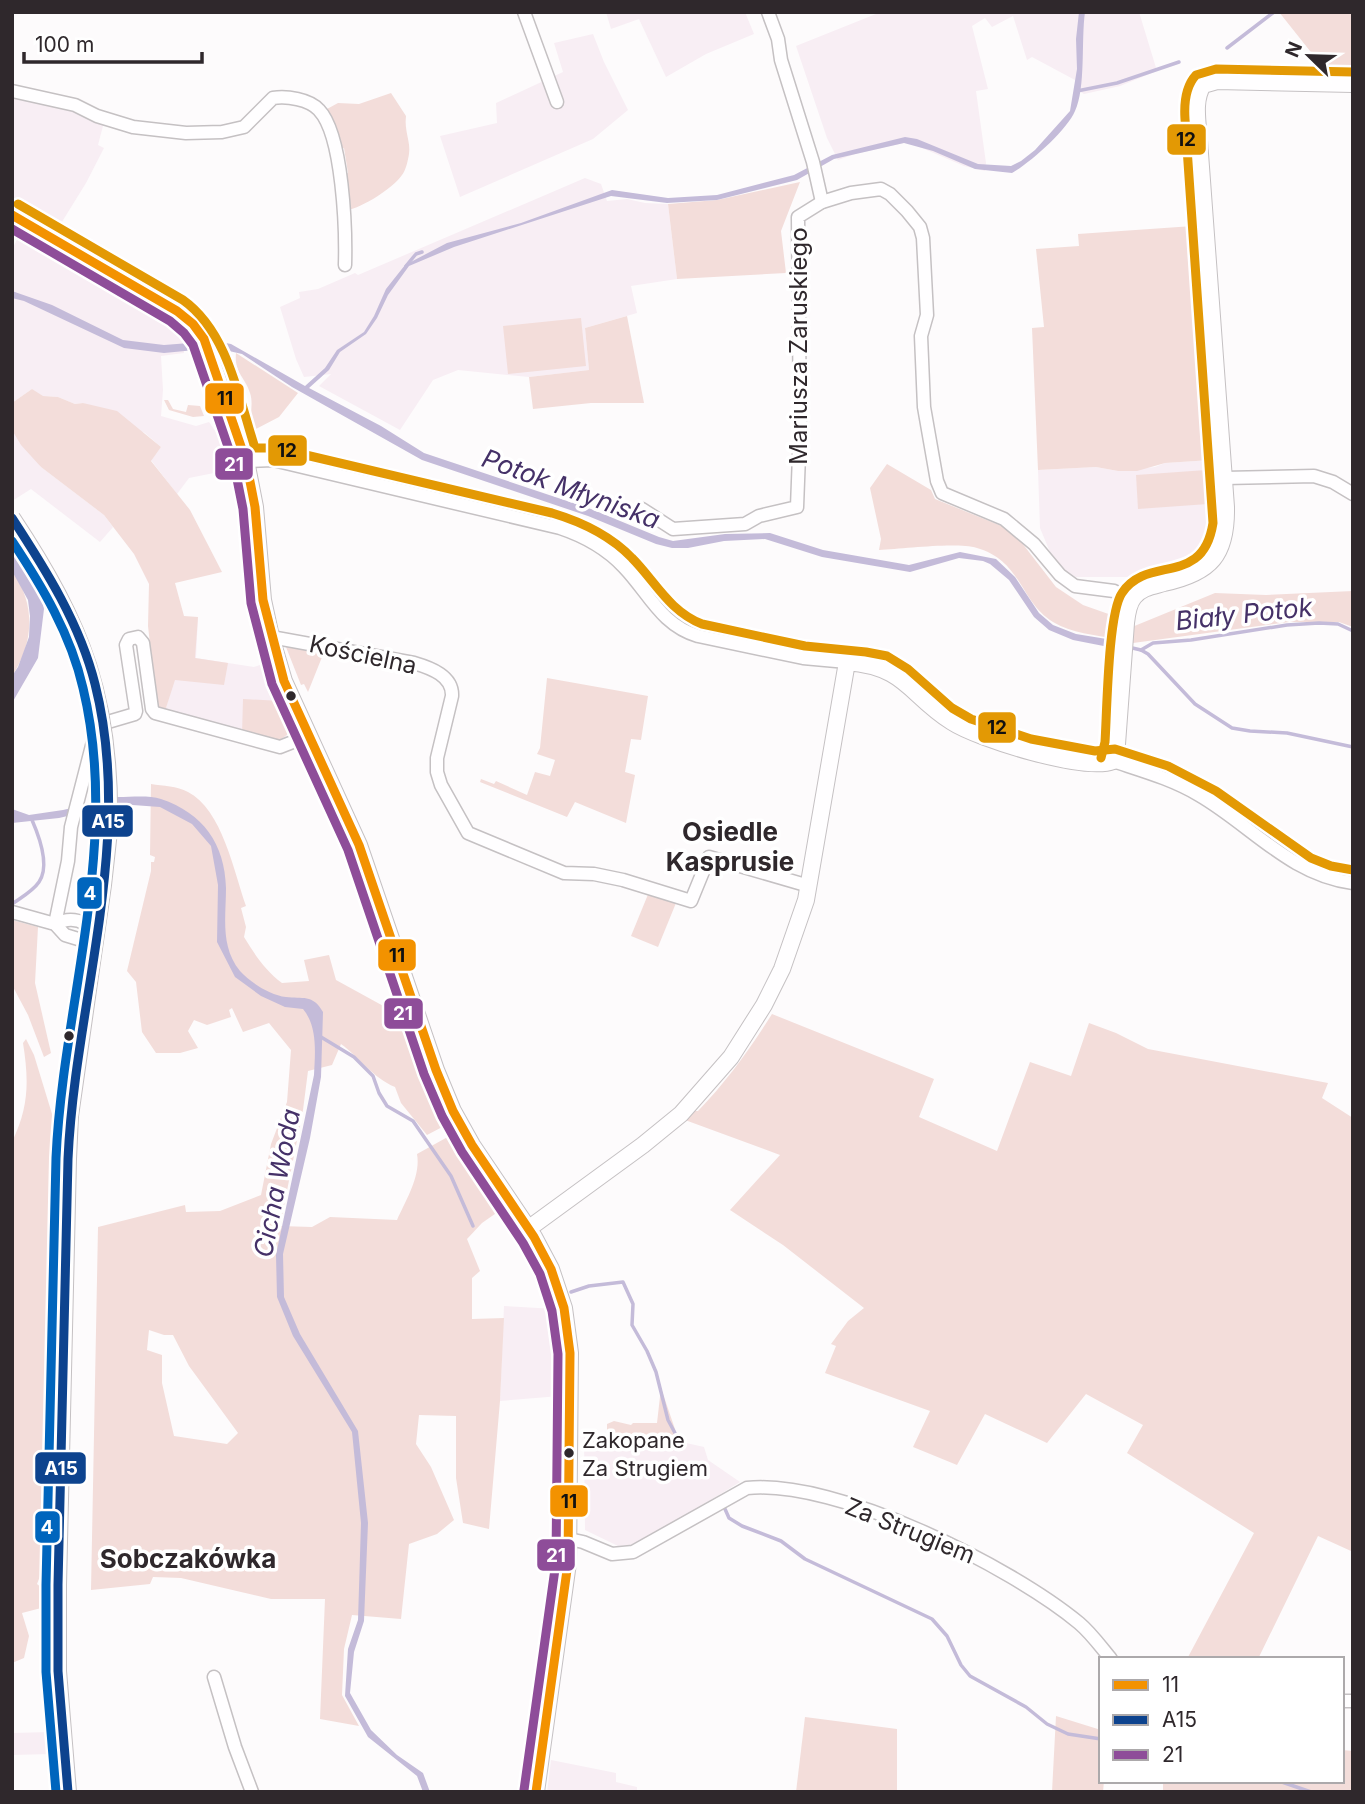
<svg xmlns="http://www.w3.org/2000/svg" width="1365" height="1804" viewBox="0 0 1365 1804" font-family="Inter,sans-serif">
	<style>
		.built { fill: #f8eef4 }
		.green { fill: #f3ddda; fill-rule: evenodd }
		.water { fill: #c4bbd9 }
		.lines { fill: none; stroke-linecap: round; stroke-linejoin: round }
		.stream { stroke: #c4bbd9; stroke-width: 3.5 }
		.street-casing { stroke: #c5c1c3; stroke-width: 15 }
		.secondary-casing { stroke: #c5c1c3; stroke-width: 18 }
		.street { stroke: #fffeff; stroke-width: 12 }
		.secondary { stroke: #fffeff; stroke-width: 16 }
		.secondary-bridge-casing { stroke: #c5c1c3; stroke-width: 18; stroke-linecap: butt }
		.secondary-bridge { stroke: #fffeff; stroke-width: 16 }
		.bus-1-casing { stroke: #fff; stroke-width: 14 }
		.bus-2-casing { stroke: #fff; stroke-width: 14 }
		.bus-3-casing { stroke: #fff; stroke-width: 14 }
		.bus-4-casing { stroke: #fff; stroke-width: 14 }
		.bus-5-casing { stroke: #fff; stroke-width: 14 }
		.bus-1 { stroke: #f39200; stroke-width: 9 }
		.bus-2 { stroke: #0d438e; stroke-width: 9 }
		.bus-3 { stroke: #8e4d99; stroke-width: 9 }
		.bus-4 { stroke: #e39904; stroke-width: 9 }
		.bus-5 { stroke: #0065bd; stroke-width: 9 }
		.bus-dot { fill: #2f282c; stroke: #fff; stroke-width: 2.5 }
		.labels { text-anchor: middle; stroke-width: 7; stroke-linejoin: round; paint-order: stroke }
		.bus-label { font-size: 22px; fill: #2f282c; stroke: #fff; text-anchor: start }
		.street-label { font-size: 24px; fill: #2f282c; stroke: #fff }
		.water-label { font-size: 26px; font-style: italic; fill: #453168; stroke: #fff }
		.neighbourhood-label { font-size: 26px; font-weight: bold; fill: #2f282c; stroke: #fff }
		.line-badge { stroke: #fff; stroke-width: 2.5 }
		.badge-label { font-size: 19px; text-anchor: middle; font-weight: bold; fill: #fff }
		.pale-badge-label { font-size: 19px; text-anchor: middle; font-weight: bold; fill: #111 }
	</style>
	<rect width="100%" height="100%" fill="#fdfbfc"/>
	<g class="built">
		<polygon points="606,12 745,12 754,34 706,54 666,77 639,19 611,29"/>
		<polygon points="881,12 1139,12 1157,71 1120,86 1084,94 1075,89 1075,80 1032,57 1027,60 1013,16 992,27 985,18 972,26 988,89 976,91 986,163 985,171 964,166 908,142 855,154 838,160 827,138 796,46"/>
		<polygon points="593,34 604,62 628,110 593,139 460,197 440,136 497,123 496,103 563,72 554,43"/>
		<polygon points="12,95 42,99 104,122 98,145 104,148 86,183 60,225 12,197"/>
		<polygon points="585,178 601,184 607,201 627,199 645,203 668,204 677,279 631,286 637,313 585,328 589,370 529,377 458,370 433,380 400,430 319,386 331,374 304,377 296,359 280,307 300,298 299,292 318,289 355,273 358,275"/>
		<polygon points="19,236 183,330 184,353 161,356 163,390 161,416 196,426 209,422 230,453 234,469 189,478 177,494 151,460 161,447 145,433 83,403 75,404 58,397 42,396 32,389 12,403 12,249"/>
		<polygon points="12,430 41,467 104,515 113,527 100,542 31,489 12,501"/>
		<polygon points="1211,460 1215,532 1209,548 1197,560 1174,569 1128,577 1076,577 1064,570 1050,552 1040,528 1038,470 1096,467 1118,471 1155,467 1165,463"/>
		<polygon points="198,617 196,658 254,667 266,663 292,728 286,737 274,742 165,711 177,669"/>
		<polygon points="504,1306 555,1309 559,1335 560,1396 500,1401"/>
		<polygon points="581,1434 680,1435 686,1443 704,1447 708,1460 740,1482 639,1544 618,1546 585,1530 584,1438"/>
		<polygon points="50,1732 51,1754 12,1755 12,1733"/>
		<polygon points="551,1760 616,1773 616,1782 637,1787 637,1792 547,1792"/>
	</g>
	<g class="green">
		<polygon points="1279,12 1353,12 1353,69 1318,68 1318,61"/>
		<path d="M391,93L406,116C404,131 411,142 409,154C408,160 406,170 402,175C393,188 362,208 347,210L343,174L348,173L344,148L339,150L327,109L338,103L359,104Z"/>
		<polygon points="800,182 781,231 786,273 677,279 668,204 717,200"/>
		<polygon points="1193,226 1211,460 1165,463 1137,471 1118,471 1096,467 1038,470 1032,328 1044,327 1036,249 1079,246 1078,234"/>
		<polygon points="627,316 644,403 591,403 533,409 529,377 589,370 585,328"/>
		<polygon points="581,318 586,366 508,374 503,326"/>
		<path d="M236,353L298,393L279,417L250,432C249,420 254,404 250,393C245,377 234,373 236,353Z"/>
		<polygon points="32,389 43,396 58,397 75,404 83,403 117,411 161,447 151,461 190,510 222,572 175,583 184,616 198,617 195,658 228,663 224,685 175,680 165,711 157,707 148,626 149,584 134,554 104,515 41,467 21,445 12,430 12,403"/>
		<polygon points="164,400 168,400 173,409 186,412 188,405 200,406 204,416 193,417 169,410"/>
		<path d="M887,464L931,490L935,499L1004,527L1022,543L1056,587L1083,605L1117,617L1116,639C1096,635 1071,633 1053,622C1020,602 1022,561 977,548C955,542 904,549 879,550L881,539L870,488Z"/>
		<polygon points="1206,470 1208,504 1138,509 1136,475"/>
		<path d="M12,571C36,604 34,643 12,676Z"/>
		<polygon points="1353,591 1353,627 1339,622 1289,622 1133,643 1132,627 1215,593 1266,595"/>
		<polygon points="291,645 324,652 308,692 304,684 301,685 286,647"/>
		<polygon points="547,678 648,696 641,740 631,739 625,772 635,775 626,823 575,802 567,817 480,782 481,779 494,784 496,781 527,795 535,772 550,776 555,760 537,754 540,748"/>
		<path d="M243,699L281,701L292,728C280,749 261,739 242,734Z"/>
		<path d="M151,784C163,786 177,786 188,792C222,809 234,872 246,906L241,908L246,927L244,937C255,955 265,970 282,983L309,981L304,960L329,955L336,980L407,1019L433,1092L448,1124L427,1135L401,1103L395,1087C373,1078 359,1057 341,1044L332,1065L308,1071L303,1110L280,1226L312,1227L330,1217L397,1220C406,1200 421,1176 417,1154L453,1134L502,1209L482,1223L467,1239L480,1271L472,1278V1319L504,1318L500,1401L489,1529L463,1523L456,1478V1416L419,1415L416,1444L431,1467L454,1520L437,1534L409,1544L401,1619L352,1615L344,1649L342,1695L359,1726L320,1719L325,1599H271L181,1578L153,1577L150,1584L91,1590L98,1227L185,1205L186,1212L220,1211L261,1195L271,1144L287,1102L291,1050L269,1023L243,1032L232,1008L229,1010L231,1017L207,1025L194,1020L188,1031L198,1048L180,1053H156L142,1032L136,982L127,971L151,871V862H154L155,857L150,855ZM149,1330L164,1335H173L189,1366L238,1433L227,1444L174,1436L162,1383V1355L147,1350Z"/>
		<polygon points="649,892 676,903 658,947 631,936"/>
		<polygon points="12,920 38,927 35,983 51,1053 44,1057 28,1015 12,985"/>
		<path d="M772,1014L934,1079L919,1117L997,1151L1030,1062L1071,1076L1089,1023L1116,1033L1148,1049L1328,1083L1322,1098L1353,1118V1547L1351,1551L1318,1536L1258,1659H1187L1254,1533L1127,1453L1143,1425L1086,1394L1047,1443L985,1414L957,1465L913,1447L930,1411L825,1373L836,1346L831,1344L848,1321L864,1308L783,1245L730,1210L780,1155L685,1120L694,1111H698C727,1081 750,1049 772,1014Z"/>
		<path d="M26,1039L34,1055L56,1127V1175L45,1563L37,1584L43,1589L45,1607L22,1613L29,1636L24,1658L12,1663V1142C29,1107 29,1081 23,1043Z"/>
		<polygon points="661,1388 677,1435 607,1434 607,1424 614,1421 631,1425 633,1423 657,1423"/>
		<polygon points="1056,1716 1101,1730 1101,1781 1104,1781 1103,1792 1052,1792"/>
		<polygon points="805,1717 897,1729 897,1792 796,1792"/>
		<polygon points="1342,1750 1353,1751 1353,1792 1163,1792 1163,1781 1342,1781"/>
	</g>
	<g class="water">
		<path d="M1079,12H1085C1081,40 1086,88 1075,111C1067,130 1030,163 1012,173L975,169L933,151L904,143L834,159L797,180L717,200L667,203L611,196L454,247L409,266L388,295L377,318L366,334L340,352L329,370L309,388L381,426L424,453L591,509L659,537L673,541L725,534L770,533L823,550L909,565L960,552L996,559L1015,577L1039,613L1053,625L1076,634L1125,642L1124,650L1073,640L1049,630L1034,617L1009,580L990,564L983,561L959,558L910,572L822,557L765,539L724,541L688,548H672L656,544L588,516L422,460L292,387L242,354L216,348L164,353L124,348L24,301L12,298V291L52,305L123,340L164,345L215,341L231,344L305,386L325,368L337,350L364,332L374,316L386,289L405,265L447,243L521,223L612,190L668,198L717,195L794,175L832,155L905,137L917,139L978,164L1011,166L1021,161L1035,150L1070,111L1077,69L1076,39Z"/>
		<polygon points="12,537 36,572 44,609 38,658 12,703 12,676 18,667 29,637 30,616 28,600 12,571"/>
		<path d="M118,797C132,797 149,795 161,799C203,813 225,844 226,888C226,917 220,946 240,971C251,983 270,995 286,997C302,999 313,994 323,1012L321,1077L310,1138L283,1254L284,1297L300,1334L358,1431L368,1523L364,1621L354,1652L350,1693L371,1730L397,1755L423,1773L430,1792H423L417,1776L368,1737L345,1696L348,1649L358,1620L361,1523L352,1432L293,1336L277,1297L276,1255L314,1075C315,1054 318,1027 303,1009L285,1007L261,996L235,977L217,942L218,885L211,846L192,824L160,807L119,804L59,818L12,823V809L29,815L63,810Z"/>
	</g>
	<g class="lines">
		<g class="stream">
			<polyline points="1227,48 1274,12"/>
			<polyline points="1077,91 1117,83 1179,62"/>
			<polyline points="406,266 416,254 422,252"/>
			<polyline points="1128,647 1141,650 1148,654 1195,704 1232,728 1250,731 1287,733 1353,747"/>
			<polyline points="1141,650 1153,643 1191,640 1287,625 1319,623 1338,624 1353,631"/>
			<path d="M12,904C22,897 33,891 39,882C50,866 39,836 32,820"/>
			<polyline points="321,1037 354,1057 373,1076 379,1093 387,1106 413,1121 451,1176 473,1226"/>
			<polyline points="571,1292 589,1286 623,1282 633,1304 632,1325 647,1351 656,1372 668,1420 675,1433"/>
			<polyline points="725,1509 729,1518 742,1526 781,1541 805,1559 932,1619 947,1636 961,1665 970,1676 1026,1707 1047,1724 1068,1734 1101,1739"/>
			<polyline points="1279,1781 1311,1792"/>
		</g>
		<defs>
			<g id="street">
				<polyline points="524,12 557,102"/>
				<polyline points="768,12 778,39 781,60 813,162 822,202"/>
				<path d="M12,91L75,105L97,116L133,127L186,133L222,132L244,127L273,98C287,96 309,99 319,110C343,135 346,230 345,265"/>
				<path d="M246,461L273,460L560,528C584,536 606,548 624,567C649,593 661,625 698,636L803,658L847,662"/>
				<polyline points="1224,478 1314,476 1333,482 1353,494"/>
				<polyline points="642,509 673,529 745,524 759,516 797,507 800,429 798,217 822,202 851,193 881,189 890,194 907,211 920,227 923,238 927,315 921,336 924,407 937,481 942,493 1004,519 1034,544 1060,575 1075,586 1114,591 1132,600"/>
				<path d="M271,637L414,663C431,668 453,676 452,696L437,758V772L441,785L468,833L564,873L594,874L623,880L691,901L709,857L809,886"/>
				<path d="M1113,761C1143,771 1172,779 1199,795C1251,825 1290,875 1353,883"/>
				<path d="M12,912L55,924L65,935L88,942L96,935C86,920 71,916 55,924"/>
				<polyline points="55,924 68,861 71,827 95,734 101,724 135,714 136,711 126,645 129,639 138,637 143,643 152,709 155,713 280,747 308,736"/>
				<path d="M569,1539L583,1542L612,1554L633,1552L747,1488C837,1479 1010,1566 1079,1623C1091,1633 1101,1647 1111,1659"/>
				<polyline points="214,1677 235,1747 252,1792"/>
				<polyline points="1342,1701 1353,1701"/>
			</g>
			<g id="secondary">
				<polyline points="12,215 177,311 193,324 204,339 246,461 255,507 263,600 271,637 284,681 359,845 436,1070 453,1111 472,1145 534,1237 551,1269 564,1308 570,1353 568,1563 536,1792"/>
				<path d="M528,1229L643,1145L681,1114L731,1057L764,1005L782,969L806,900L847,662C907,667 908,694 952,722C978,739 1085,772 1113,761L1117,744L1126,623C1127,614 1128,604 1134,597C1142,587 1154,586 1164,583C1211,573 1227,555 1226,507L1199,140C1198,122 1193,101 1203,85L1217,81L1353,84"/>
				<polyline points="68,1792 58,1671 58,1585 68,1159 70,1116 103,885 109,831"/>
			</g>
		</defs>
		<use href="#street" class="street-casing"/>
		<use href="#secondary" class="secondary-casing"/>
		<use href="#street" class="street"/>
		<use href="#secondary" class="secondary"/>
		<defs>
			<path id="secondary-bridge" d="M12,518C83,625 112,701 109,831"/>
		</defs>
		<use href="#secondary-bridge" class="secondary-bridge-casing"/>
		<use href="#secondary-bridge" class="secondary-bridge"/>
		<defs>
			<polyline id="bus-1" points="12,215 177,311 193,324 204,339 246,461 255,507 263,600 284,681 359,845 436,1070 453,1111 472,1145 534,1237 551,1269 564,1308 570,1353 568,1563 536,1792"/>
			<path id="bus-2" d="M12,518C46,570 80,624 95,684C135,841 75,1002 68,1159L58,1585V1671L68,1792"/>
			<polyline id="bus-3" points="12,229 170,321 184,333 193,345 234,464 243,509 251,603 272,684 348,850 424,1074 442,1116 462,1152 523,1243 540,1274 552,1311 558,1354 556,1562 524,1790"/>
			<g id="bus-4">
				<path d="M18,204L183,300C228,332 239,399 255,448H276L552,513C582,522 610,535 632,558C655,581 669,611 702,624L805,646L866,652L887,656L908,669L952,708L971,719L1031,739L1095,751L1115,749L1168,766L1216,791L1311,858L1331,866L1353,870"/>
				<path d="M1101,758L1105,742C1107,712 1108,613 1122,593C1148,554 1203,588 1213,523L1185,119C1184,104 1185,87 1196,75L1216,69L1353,72"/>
			</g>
			<path id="bus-5" d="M12,541C42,586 71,635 83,688C121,844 63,1003 56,1158L46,1585V1672L56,1792"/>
		</defs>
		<use href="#bus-1" class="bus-1-casing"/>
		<use href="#bus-2" class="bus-2-casing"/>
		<use href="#bus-3" class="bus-3-casing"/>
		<use href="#bus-4" class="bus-4-casing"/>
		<use href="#bus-5" class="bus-5-casing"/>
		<use href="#bus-1" class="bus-1"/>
		<use href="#bus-2" class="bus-2"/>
		<use href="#bus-3" class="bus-3"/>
		<use href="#bus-4" class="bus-4"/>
		<use href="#bus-5" class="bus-5"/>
	</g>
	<g class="bus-dot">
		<circle cx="291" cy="696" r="6"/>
		<circle cx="69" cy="1036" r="6"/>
		<circle cx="569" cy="1453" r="6"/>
	</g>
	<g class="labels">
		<g class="bus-label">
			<text x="582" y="1448">Zakopane<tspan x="582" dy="28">Za Strugiem</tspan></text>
		</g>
		<g class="street-label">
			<text transform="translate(799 346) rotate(-90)" y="8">Mariusza Zaruskiego</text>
			<text transform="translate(363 655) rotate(12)" y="8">Kościelna</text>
			<text transform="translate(910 1531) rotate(22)" y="8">Za Strugiem</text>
		</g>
		<g class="water-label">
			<text transform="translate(571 489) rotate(20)" y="9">Potok Młyniska</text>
			<text transform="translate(1244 614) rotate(-6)" y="9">Biały Potok</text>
			<text transform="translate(277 1183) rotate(-79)" y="9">Cicha Woda</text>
		</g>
		<g class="neighbourhood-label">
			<text x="730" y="841">Osiedle<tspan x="730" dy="30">Kasprusie</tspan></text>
			<text x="188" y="1568">Sobczakówka</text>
		</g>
	</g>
	<g class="line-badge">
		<rect x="1166" y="123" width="41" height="33" rx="7" fill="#e39904"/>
		<rect x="204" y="382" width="41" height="33" rx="7" fill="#f39200"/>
		<rect x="267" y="434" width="41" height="33" rx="7" fill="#e39904"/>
		<rect x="214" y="447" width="40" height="34" rx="7" fill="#8e4d99"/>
		<rect x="977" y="711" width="40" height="33" rx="7" fill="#e39904"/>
		<rect x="81" y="804" width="53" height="34" rx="7" fill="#0d438e"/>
		<rect x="76" y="876" width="27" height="34" rx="7" fill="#0065bd"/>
		<rect x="377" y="938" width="40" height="34" rx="7" fill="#f39200"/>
		<rect x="383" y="997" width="41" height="33" rx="7" fill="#8e4d99"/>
		<rect x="34" y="1451" width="53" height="34" rx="7" fill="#0d438e"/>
		<rect x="549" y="1484" width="40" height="34" rx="7" fill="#f39200"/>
		<rect x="34" y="1510" width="27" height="34" rx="7" fill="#0065bd"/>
		<rect x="536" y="1538" width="40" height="34" rx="7" fill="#8e4d99"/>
	</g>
	<g class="badge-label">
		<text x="234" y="471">21</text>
		<text x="108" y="828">A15</text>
		<text x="90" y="900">4</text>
		<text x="403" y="1020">21</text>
		<text x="61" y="1475">A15</text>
		<text x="47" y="1534">4</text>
		<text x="556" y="1562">21</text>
	</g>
	<g class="pale-badge-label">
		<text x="1186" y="146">12</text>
		<text x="225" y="405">11</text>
		<text x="287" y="457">12</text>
		<text x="997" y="734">12</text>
		<text x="397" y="962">11</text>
		<text x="569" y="1508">11</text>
	</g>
	<rect width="1365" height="1804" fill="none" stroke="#2f282c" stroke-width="28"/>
	<rect x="1099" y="1657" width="245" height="126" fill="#ffffff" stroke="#aca9ab" stroke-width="2"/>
	<rect x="1113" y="1680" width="35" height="10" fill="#f39200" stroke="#aca9ab" stroke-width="2"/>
	<text x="1162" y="1692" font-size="21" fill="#2f282c">11</text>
	<rect x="1113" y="1715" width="35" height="10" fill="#0d438e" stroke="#aca9ab" stroke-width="2"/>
	<text x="1162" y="1727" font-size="21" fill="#2f282c">A15</text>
	<rect x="1113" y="1750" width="35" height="10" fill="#8e4d99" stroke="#aca9ab" stroke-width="2"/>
	<text x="1162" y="1762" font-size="21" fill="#2f282c">21</text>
	<g transform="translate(1309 56) rotate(293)" stroke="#ffffff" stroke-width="5" paint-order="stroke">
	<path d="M0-5L12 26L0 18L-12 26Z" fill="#2f282c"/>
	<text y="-10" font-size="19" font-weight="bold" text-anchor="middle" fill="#2f282c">N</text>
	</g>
	<path d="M24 52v10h178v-10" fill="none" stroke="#2f282c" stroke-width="3.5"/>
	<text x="35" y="52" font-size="21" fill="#2f282c" stroke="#ffffff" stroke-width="5" paint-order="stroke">100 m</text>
</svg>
